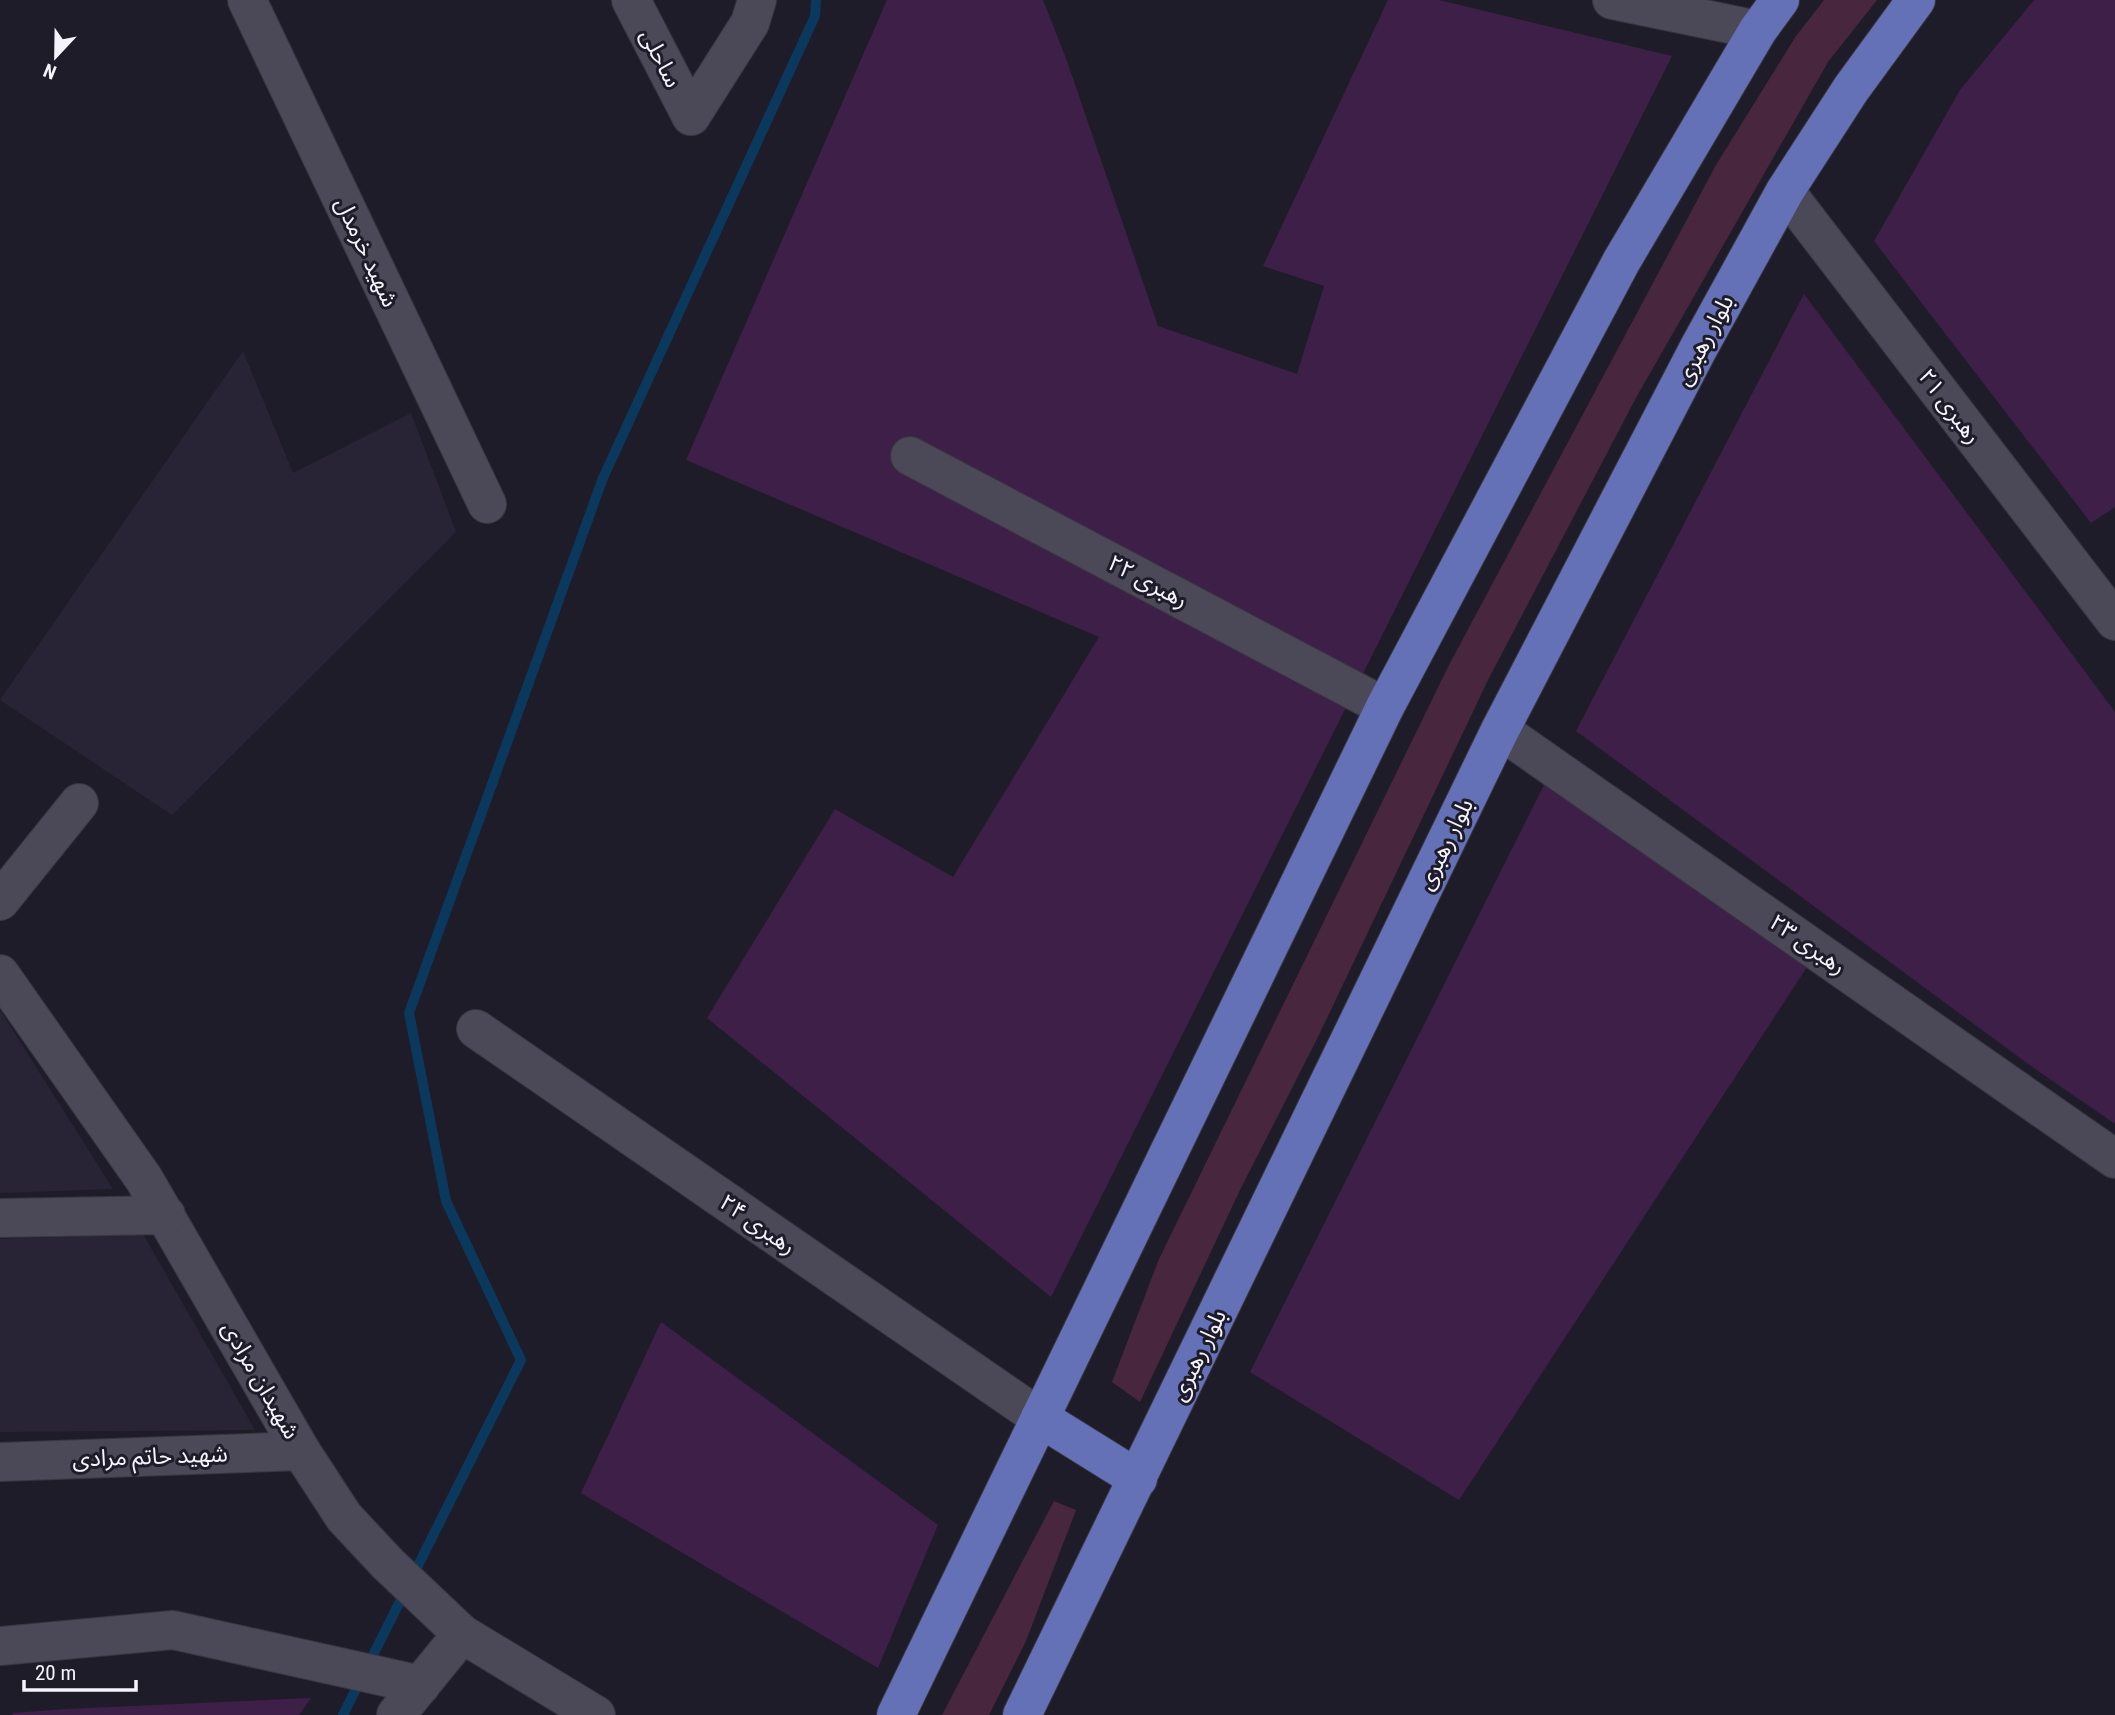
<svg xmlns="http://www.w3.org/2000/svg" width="2115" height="1715" viewBox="0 0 2115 1715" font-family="'Roboto Condensed','Noto Sans Arabic',sans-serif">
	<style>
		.built { fill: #282436 }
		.green { fill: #48263d }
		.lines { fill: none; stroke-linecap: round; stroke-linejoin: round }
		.stream { stroke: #0b385d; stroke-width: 10 }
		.building { fill: #3e1f48 }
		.minor-casing { stroke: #383640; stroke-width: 40 }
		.major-casing { stroke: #383640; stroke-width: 40 }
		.minor { stroke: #4b4857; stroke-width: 38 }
		.major { stroke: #6471b6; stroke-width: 38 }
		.labels { text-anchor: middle; stroke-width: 6; stroke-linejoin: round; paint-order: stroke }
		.street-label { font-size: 23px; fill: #f5f4fc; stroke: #1f1c29 }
	</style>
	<rect width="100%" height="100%" fill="#1f1c29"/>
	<g class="built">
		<polygon points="243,351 293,473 411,413 456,532 172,815 0,700"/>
		<polygon points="0,1010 113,1189 0,1193"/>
		<polygon points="143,1234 255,1430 0,1432 0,1239"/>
	</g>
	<g class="green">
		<polygon points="1824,0 1877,0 1828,62 1637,396 1489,678 1318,1037 1241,1188 1140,1402 1112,1382 1159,1259 1449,665 1716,165 1796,36"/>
		<polygon points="1054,1501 1076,1510 1026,1641 989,1715 942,1715"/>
	</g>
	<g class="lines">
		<polyline class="stream" points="343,1715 521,1360 446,1201 409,1013 603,478 815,16 816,0"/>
	</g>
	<g class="building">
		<polygon points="887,0 1043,0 1067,61 1158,326 1297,374 1324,286 1263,266 1388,0 1439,0 1672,56 1051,1297 707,1018 835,809 953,877 1099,637 686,460"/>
		<polygon points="2034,0 2115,0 2115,507 2091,523 1874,241 1960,90"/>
		<polygon points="1804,294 2115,712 2115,1124 2031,1066 1576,731"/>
		<polygon points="1549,775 1807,967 1459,1500 1250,1372"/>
		<polygon points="661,1322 938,1525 878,1668 581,1493"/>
		<polygon points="311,1698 299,1715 13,1715 13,1713 66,1709"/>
	</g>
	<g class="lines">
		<defs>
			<g id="minor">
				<polyline points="247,0 487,504"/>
				<polyline points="631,0 691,116"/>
				<polyline points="1612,0 1758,30"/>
				<polyline points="691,116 750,23 757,0"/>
				<polyline points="1785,191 2115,621"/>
				<polyline points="910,456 1385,707"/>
				<polyline points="1500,730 2115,1159"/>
				<polyline points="0,901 79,803"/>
				<polyline points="0,974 144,1179 301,1451 344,1517 388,1564 462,1634 596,1715"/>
				<polyline points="476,1029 1040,1418"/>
				<polyline points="0,1218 166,1215"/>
				<polyline points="0,1462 301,1451"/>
				<polyline points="0,1646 173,1630 421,1685"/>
				<polyline points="396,1715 462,1634"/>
			</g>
			<g id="major">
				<polyline points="1040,1418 1138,1479"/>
				<polyline points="896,1715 1385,707 1621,262 1758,30 1780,0"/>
				<polyline points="1022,1715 1500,730 1698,349 1785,191 1851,89 1916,0"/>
			</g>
		</defs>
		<use href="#minor" class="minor-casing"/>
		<use href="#major" class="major-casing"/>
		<use href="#minor" class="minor"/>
		<use href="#major" class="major"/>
	</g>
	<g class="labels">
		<g class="street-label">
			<text transform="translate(661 58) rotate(63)" y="8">ساحلی</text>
			<text transform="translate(367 252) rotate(65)" y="8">شهید خرمدل</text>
			<text transform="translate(1704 340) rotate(-62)" y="8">بلوار رهبری</text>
			<text transform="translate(1950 406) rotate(53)" y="8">رهبری ۲۱</text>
			<text transform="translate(1148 581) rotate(28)" y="8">رهبری ۲۲</text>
			<text transform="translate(1445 844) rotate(-64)" y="8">بلوار رهبری</text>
			<text transform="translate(1808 944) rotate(35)" y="8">رهبری ۲۳</text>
			<text transform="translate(758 1224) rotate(35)" y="8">رهبری ۲۴</text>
			<text transform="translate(1198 1355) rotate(-64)" y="8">بلوار رهبری</text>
			<text transform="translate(261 1380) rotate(60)" y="8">شهیدان مرادی</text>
			<text transform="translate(150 1456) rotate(-2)" y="8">شهید حاتم مرادی</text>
		</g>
	</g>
	<g transform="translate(56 56) rotate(202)" stroke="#1f1c29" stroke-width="5" paint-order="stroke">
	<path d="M0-5L12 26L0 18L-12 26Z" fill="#f5f4fc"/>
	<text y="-10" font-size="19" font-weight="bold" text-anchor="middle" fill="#f5f4fc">N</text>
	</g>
	<path d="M24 1680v10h112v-10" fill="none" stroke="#f5f4fc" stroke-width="3.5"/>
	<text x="35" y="1680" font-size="21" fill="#f5f4fc" stroke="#1f1c29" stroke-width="5" paint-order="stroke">20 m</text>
</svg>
